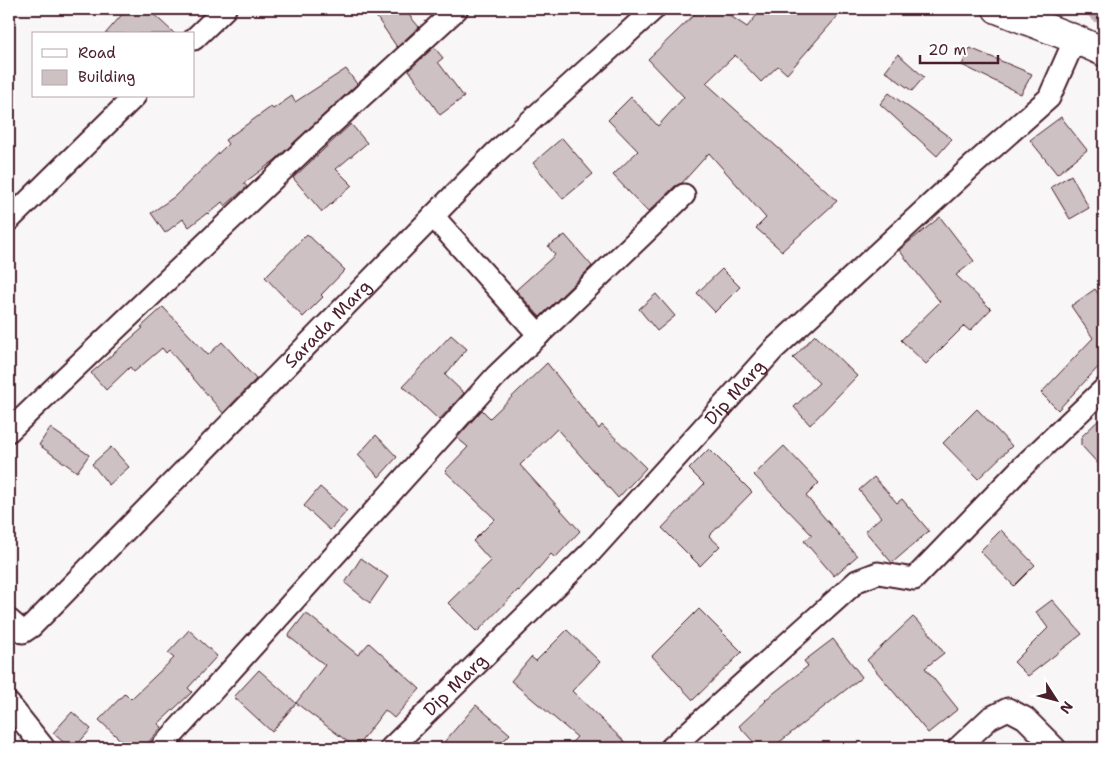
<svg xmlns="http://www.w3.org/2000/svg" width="1113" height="757" viewBox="0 0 1113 757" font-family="'Shantell Sans',sans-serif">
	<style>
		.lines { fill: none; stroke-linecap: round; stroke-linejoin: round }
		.canal { stroke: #bdadb0; stroke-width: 28 }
		.building { fill: #cdc1c4; stroke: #4a1f2b }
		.minor-casing { stroke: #4a1f2b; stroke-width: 25 }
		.secondary-casing { stroke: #4a1f2b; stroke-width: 31 }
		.minor { stroke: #fff; stroke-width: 21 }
		.secondary { stroke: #fff; stroke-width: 28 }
		.labels { text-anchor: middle; stroke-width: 4; stroke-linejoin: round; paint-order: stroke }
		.street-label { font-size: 18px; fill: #4a1f2b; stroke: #fff }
	</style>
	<rect width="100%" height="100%" fill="#f8f6f7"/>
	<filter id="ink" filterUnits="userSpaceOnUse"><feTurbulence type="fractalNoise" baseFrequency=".02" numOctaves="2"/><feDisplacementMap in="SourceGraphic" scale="10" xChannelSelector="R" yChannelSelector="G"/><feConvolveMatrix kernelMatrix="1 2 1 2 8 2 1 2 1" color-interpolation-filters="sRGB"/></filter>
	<g filter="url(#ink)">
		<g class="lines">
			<polyline class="canal" points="1101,9 1104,10"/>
		</g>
		<g class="building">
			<polygon points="127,9 148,9 175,34 105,34"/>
			<polygon points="371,9 404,9 419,27 397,47"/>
			<polygon points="700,9 720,9 747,27 762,9 844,9 787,74 778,66 761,82 735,55 706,83 837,201 782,251 756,228 766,218 709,153 682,183 675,186 648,212 613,175 638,151 608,120 631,97 658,126 684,97 648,59"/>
			<polygon points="434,47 443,58 438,62 464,97 440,115 409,70"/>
			<polygon points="970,48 1032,74 1021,94 962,65"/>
			<polygon points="898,54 924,77 912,91 885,71"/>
			<polygon points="346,69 357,84 275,160 244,183 247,187 241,192 225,206 222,202 208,214 207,213 189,227 183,219 165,233 151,213 174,197 228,144 225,140 271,107 273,109 292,96 295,102"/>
			<polygon points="889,93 952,139 937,156 880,104"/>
			<polygon points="1061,117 1087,150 1057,174 1030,140"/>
			<polygon points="351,124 367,143 336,169 352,185 322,212 293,178"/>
			<polygon points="562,138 593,174 563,199 533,163"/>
			<polygon points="1071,175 1089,208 1070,219 1051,187"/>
			<polygon points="940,217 974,261 956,275 991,309 970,331 964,326 926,364 901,340 940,302 899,250"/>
			<polygon points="307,234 345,270 321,295 323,297 303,317 265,277"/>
			<polygon points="565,235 592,266 540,317 516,290 555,255 548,246"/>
			<polygon points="722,269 740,287 715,312 697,293"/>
			<polygon points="1095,289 1104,302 1104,361 1058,410 1041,393 1093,338 1071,306"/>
			<polygon points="656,294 675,316 657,331 639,309"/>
			<polygon points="163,307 208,355 222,342 256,379 223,413 169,350 166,353 162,348 134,372 130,367 106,390 91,373 143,328 141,327"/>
			<polygon points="451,335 467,349 445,375 464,393 439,420 403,386"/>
			<polygon points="815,335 857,376 810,425 794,407 819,383 793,358"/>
			<polygon points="547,363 599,429 602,425 646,468 618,498 557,429 520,465 580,531 555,558 551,554 519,591 518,590 477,632 448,603 491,561 473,541 495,519 445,471 468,447 457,438 482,410 490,418"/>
			<polygon points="977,409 1012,446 978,479 943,443"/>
			<polygon points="1104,415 1104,470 1081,445 1081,437"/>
			<polygon points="50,428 89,455 77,472 39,445"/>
			<polygon points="376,435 397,457 379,477 358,455"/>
			<polygon points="784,446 819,483 806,496 857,556 834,576 804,541 812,535 754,475"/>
			<polygon points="111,447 129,467 109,485 92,464"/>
			<polygon points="709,449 752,492 709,536 720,546 700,566 662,528 704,484 689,469"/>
			<polygon points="874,477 897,503 902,499 929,531 892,563 865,531 881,517 859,490"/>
			<polygon points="320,487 347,511 330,530 304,506"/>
			<polygon points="1001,530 1035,565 1014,586 980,551"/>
			<polygon points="361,558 388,577 370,603 345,583"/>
			<polygon points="1052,600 1082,634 1028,676 1014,662 1048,628 1036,612"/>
			<polygon points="699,609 742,652 693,700 652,656"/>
			<polygon points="306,613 358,655 369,643 420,689 394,718 385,710 356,748 296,703 325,665 288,636"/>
			<polygon points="913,617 928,631 944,653 925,668 958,709 928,733 867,660"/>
			<polygon points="189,630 217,656 188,688 192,692 158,724 162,727 143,748 129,748 99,720 125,693 131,699 174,658 168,653"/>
			<polygon points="567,630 600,662 572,691 631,748 566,748 577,737 511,681 531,657 536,661"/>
			<polygon points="833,639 862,677 772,748 759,748 739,726 766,701 765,700 808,666 804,661"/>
			<polygon points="259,670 296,703 272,732 234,697"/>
			<polygon points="476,705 510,734 497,748 439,748"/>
			<polygon points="72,712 91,729 74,748 70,748 53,733"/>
		</g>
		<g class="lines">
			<defs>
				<g id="minor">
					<polyline points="194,39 225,9"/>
					<polyline points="433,216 539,335"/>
					<polyline points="9,220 135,96"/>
					<polyline points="9,431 312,142 457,9"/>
					<path id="s1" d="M9,620L23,632L32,626L494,154L654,9"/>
					<polyline points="9,704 44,748"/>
					<polyline points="161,748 496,376 684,195"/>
					<path id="s2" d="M391,748L591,552L774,349L970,168L1049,98L1075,39"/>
					<polyline points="671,748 857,581 878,573 914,579 1020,469 1104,389"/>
					<polyline points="958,748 990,718 1008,709 1025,718 1055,748"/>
				</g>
				<polyline id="secondary" points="997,9 1075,39 1104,52"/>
			</defs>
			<use href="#minor" class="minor-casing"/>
			<use href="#secondary" class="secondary-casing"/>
			<use href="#minor" class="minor"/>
			<use href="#secondary" class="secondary"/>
		</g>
	</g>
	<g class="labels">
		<g class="street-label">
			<text dy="6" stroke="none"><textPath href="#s1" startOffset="452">Sarada Marg</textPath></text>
			<text dy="6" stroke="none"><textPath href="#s2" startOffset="495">Dip Marg</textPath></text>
			<text dy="6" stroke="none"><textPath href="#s2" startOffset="90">Dip Marg</textPath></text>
		</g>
	</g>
	<rect width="1113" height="757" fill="none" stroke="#fff" stroke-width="30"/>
	<rect x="15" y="15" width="1083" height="727" fill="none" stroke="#4a1f2b" stroke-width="2" filter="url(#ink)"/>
	<rect x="32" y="32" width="162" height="65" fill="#ffffff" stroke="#b7a5aa"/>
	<rect x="42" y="49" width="25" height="8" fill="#ffffff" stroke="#b7a5aa"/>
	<text x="78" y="58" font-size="15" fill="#4a1f2b">Road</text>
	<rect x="42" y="70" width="25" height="15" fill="#cdc1c4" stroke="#b7a5aa"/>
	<text x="78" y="82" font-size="15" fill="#4a1f2b">Building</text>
	<g transform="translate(1056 700) rotate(126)" stroke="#ffffff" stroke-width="4" paint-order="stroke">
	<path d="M0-4L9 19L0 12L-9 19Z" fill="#4a1f2b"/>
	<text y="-8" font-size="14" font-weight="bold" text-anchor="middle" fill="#4a1f2b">N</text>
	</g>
	<path d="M920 55v8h78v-8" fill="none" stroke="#4a1f2b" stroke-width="2.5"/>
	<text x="928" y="55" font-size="15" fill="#4a1f2b" stroke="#ffffff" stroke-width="4" paint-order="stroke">20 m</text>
</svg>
